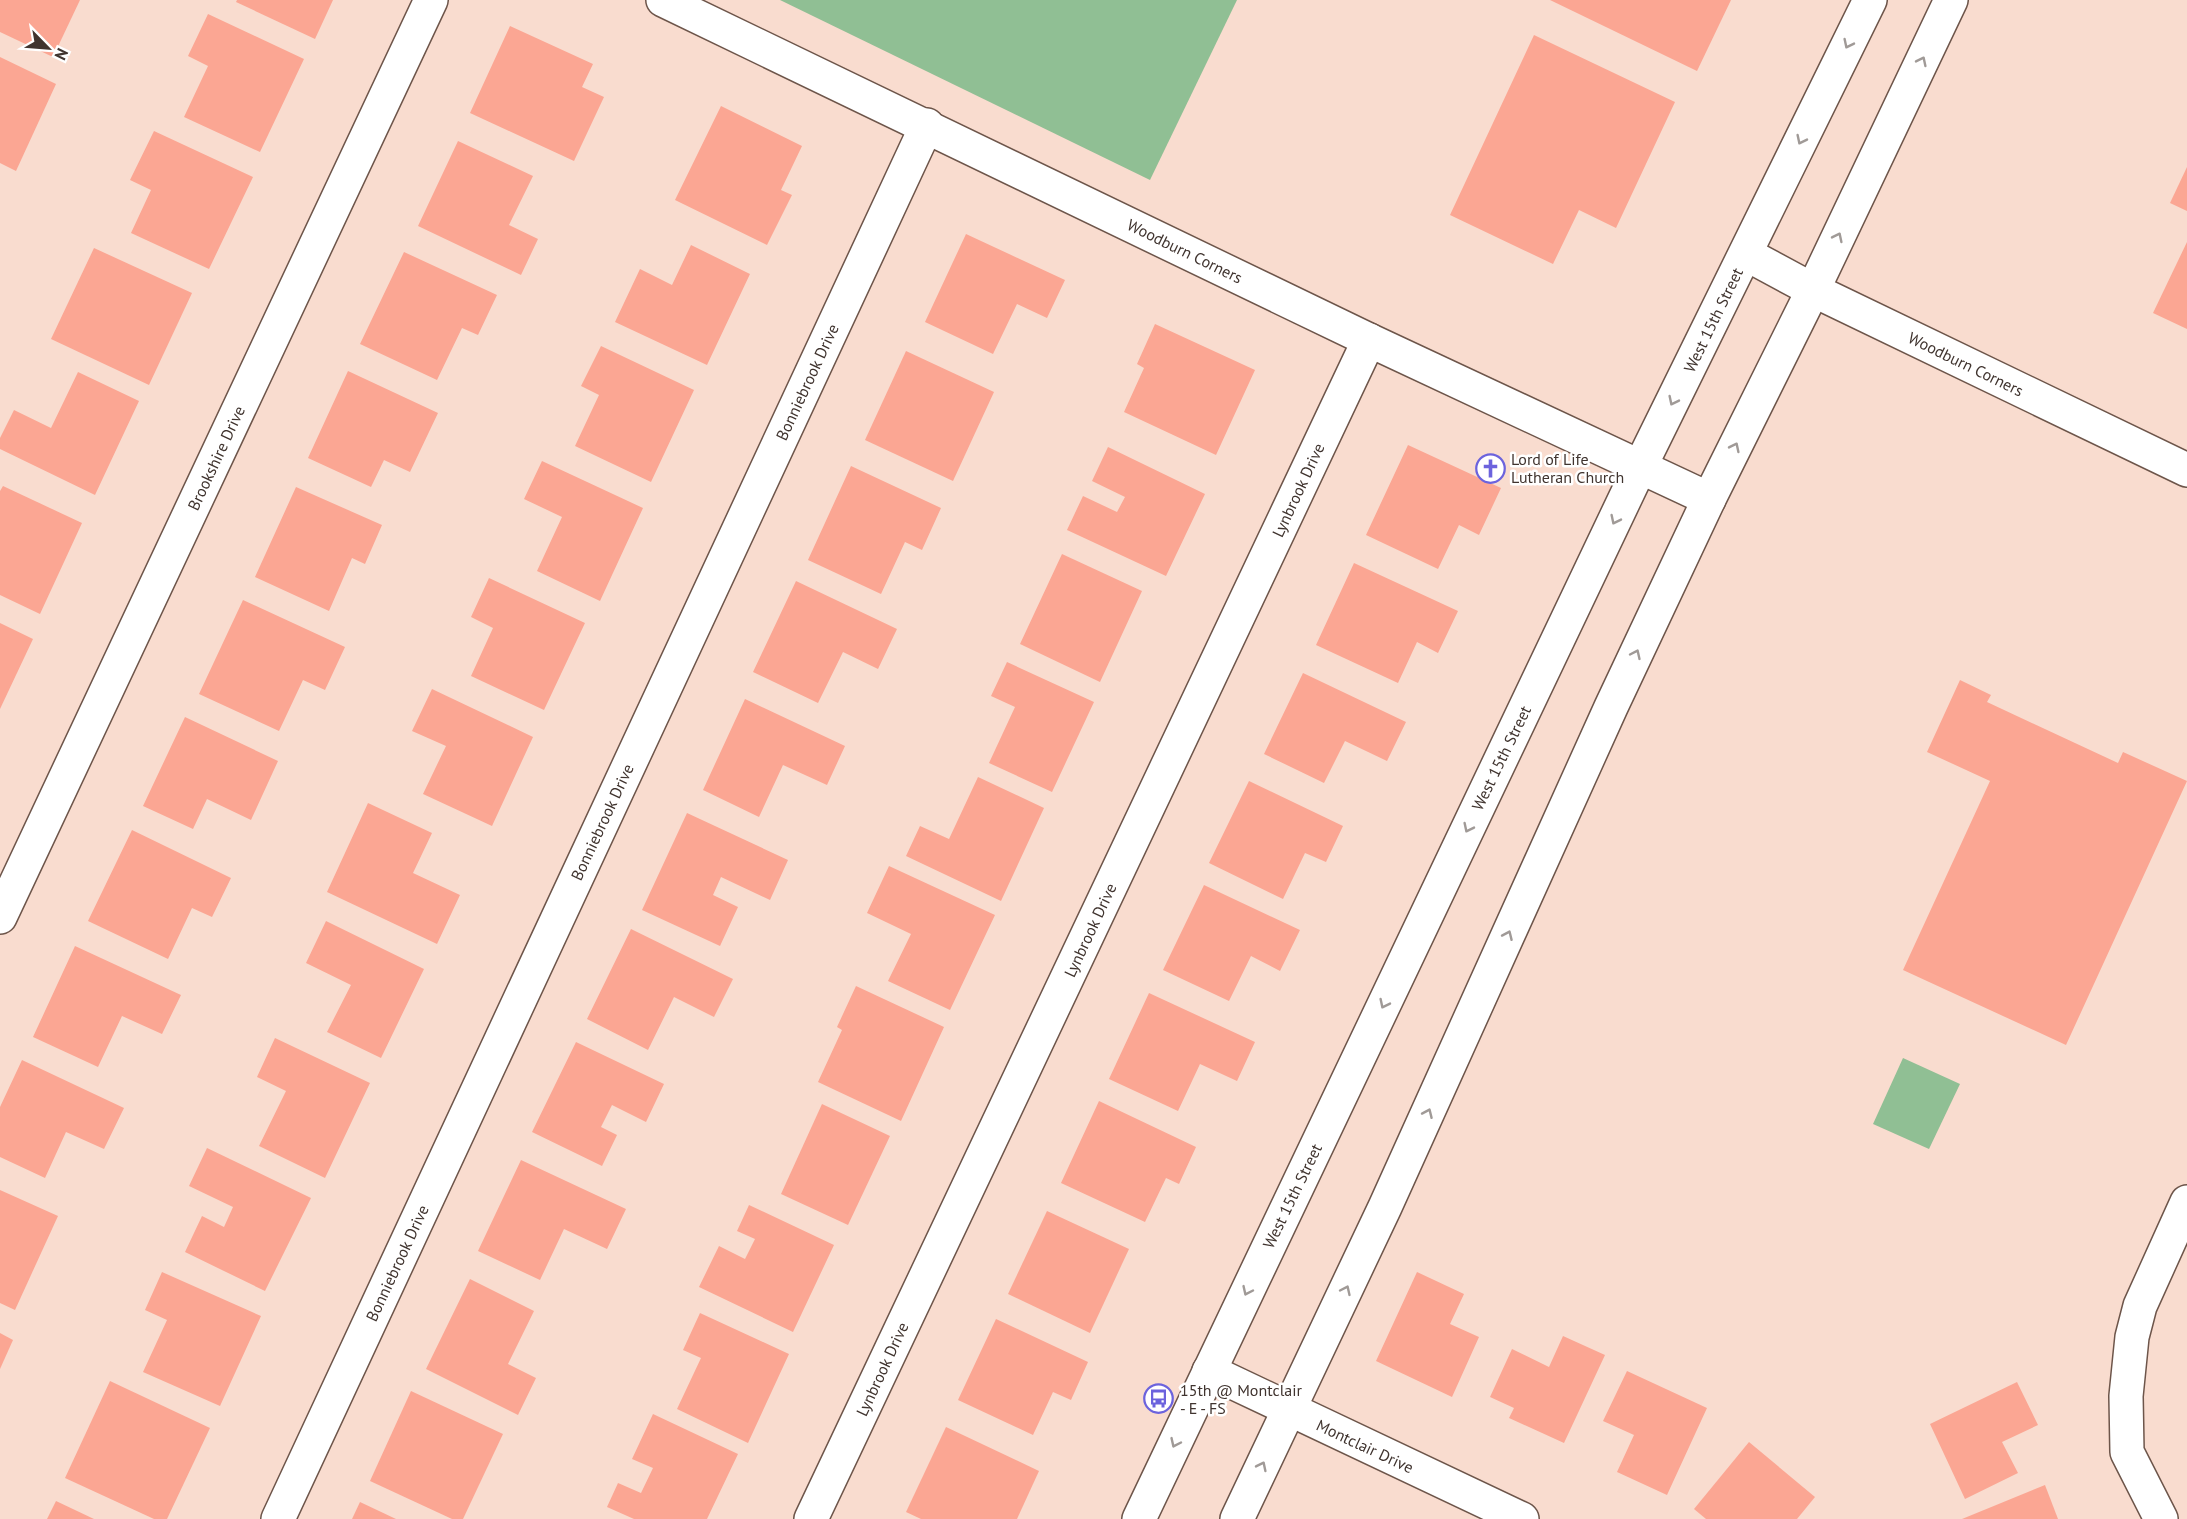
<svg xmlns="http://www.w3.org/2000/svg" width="2187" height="1519" viewBox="0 0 2187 1519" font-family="'PT Sans',sans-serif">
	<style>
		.green { fill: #90bf94 }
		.building { fill: #fba693 }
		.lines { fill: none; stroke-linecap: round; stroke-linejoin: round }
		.minor-casing { stroke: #6d554a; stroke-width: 36 }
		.tertiary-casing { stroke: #6d554a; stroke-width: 36 }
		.secondary-casing { stroke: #6d554a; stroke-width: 36 }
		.minor { stroke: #fff; stroke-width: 33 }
		.tertiary { stroke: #fff; stroke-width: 33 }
		.secondary { stroke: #fff; stroke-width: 33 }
		.oneway { stroke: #a09a97 }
		.labels { text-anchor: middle; stroke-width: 5; stroke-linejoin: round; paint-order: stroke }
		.street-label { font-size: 16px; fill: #40342f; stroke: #fff }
		.poi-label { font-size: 16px; fill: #40342f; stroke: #fff; text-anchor: start }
	</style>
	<rect width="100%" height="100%" fill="#f9dccf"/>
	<g class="green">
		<polygon points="780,0 1237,0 1150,180"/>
		<polygon points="1903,1058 1960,1084 1929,1149 1873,1124"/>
	</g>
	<g class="building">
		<polygon points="0,0 80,0 53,57 0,32"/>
		<polygon points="237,0 333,0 315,39 236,2"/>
		<polygon points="1550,0 1731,0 1697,71"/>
		<polygon points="208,14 304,59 260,152 184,117 208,66 188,56"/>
		<polygon points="510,26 593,64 582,87 604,97 574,161 470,113"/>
		<polygon points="1534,35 1675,102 1616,228 1579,210 1553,264 1450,215"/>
		<polygon points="0,57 56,84 16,171 0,163"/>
		<polygon points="721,106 802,146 781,190 792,195 767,245 675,200"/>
		<polygon points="154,131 253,177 209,269 131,233 151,190 130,180"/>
		<polygon points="458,141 533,176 509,225 538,239 521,275 418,226"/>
		<polygon points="2187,167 2187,211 2170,203"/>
		<polygon points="966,234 1065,280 1047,318 1017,304 993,354 925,322"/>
		<polygon points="2187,242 2187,329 2153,313"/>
		<polygon points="691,245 750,274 707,365 615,322 640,269 672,285"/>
		<polygon points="94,248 192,293 149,385 51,339"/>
		<polygon points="404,252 497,295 478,335 462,328 437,380 360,344"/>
		<polygon points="1155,324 1255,370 1216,455 1124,412 1144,368 1137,364"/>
		<polygon points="601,346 694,390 651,482 575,446 599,395 581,386"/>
		<polygon points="906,351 994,392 953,481 865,440"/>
		<polygon points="348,371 438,413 410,472 384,460 371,487 308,458"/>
		<polygon points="78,372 139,401 95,495 0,449 0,438 14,410 51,428"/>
		<polygon points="1408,445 1501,488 1479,535 1459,525 1438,569 1366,535"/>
		<polygon points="1108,447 1205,494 1166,576 1067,530 1083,496 1117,512 1125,497 1092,481"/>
		<polygon points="542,461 643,508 600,601 537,571 562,517 524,499"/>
		<polygon points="851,466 941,508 922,550 905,542 881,594 808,560"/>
		<polygon points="3,486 82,523 40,614 0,595 0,491"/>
		<polygon points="296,487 382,525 365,564 352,558 329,611 255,577"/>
		<polygon points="1062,554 1142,591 1100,682 1020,644"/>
		<polygon points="1354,563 1458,611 1438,653 1417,642 1398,683 1316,645"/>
		<polygon points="489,578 585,623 544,710 471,676 493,628 471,617"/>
		<polygon points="796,581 897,629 878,669 843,652 818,703 753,672"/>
		<polygon points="243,600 345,647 325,690 303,680 279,731 199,694"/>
		<polygon points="0,623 33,639 0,709"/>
		<polygon points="1007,662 1094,702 1052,792 989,763 1015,707 991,696"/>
		<polygon points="1303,673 1406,722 1387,761 1345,741 1324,783 1264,754"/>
		<polygon points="1960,680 1991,695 1987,702 2118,763 2123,752 2187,781 2066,1045 1903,970 1990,781 1927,752"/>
		<polygon points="432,689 533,737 492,826 423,794 446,746 412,731"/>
		<polygon points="745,699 845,746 827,785 783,765 759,817 703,790"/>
		<polygon points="185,717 278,761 251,820 207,799 193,829 143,806"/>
		<polygon points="978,777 1044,808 1001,901 906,856 920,826 949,839"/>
		<polygon points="1249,781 1343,826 1326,862 1305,853 1283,899 1209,863"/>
		<polygon points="368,803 432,833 413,873 460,895 437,944 327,892"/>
		<polygon points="687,813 788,860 770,900 721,877 713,895 738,907 720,946 642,910"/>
		<polygon points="132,830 231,878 212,917 192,908 168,959 88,921"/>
		<polygon points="889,866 995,915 950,1010 888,981 911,934 867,913"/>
		<polygon points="1204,885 1300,930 1280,971 1251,956 1229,1001 1163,970"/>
		<polygon points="326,921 424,969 381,1058 327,1032 351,985 306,963"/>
		<polygon points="631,929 733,979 714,1017 674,997 648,1050 587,1019"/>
		<polygon points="75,946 181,995 162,1034 122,1016 98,1067 33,1037"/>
		<polygon points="856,986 944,1027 901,1121 818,1082 842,1030 837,1027"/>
		<polygon points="1149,993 1255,1042 1237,1081 1200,1064 1178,1111 1109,1079"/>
		<polygon points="275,1038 370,1083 325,1178 259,1146 286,1091 257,1077"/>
		<polygon points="576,1042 664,1084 646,1122 612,1105 601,1127 617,1135 602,1166 532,1132"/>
		<polygon points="22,1060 124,1108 104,1149 66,1132 45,1178 0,1157 0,1107"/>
		<polygon points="1099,1101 1196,1147 1179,1184 1166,1178 1145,1222 1061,1183"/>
		<polygon points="822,1104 890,1136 848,1225 781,1194"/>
		<polygon points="207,1148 311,1198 265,1291 185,1252 202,1216 224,1227 233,1207 189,1186"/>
		<polygon points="521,1160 626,1209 607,1249 564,1229 540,1280 478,1251"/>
		<polygon points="0,1190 58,1216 15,1310 0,1303"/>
		<polygon points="749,1205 834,1245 793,1332 699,1287 719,1246 745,1259 755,1239 737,1231"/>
		<polygon points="1047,1211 1129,1249 1090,1333 1008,1294"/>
		<polygon points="162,1272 261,1316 220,1406 143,1372 167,1320 145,1310"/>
		<polygon points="1417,1272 1464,1294 1450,1324 1479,1337 1452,1397 1376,1361"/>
		<polygon points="470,1279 534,1311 508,1364 536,1378 518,1415 426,1369"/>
		<polygon points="700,1313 789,1354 748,1443 677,1409 701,1358 683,1350"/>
		<polygon points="996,1319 1088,1362 1071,1400 1053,1392 1033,1435 958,1400"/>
		<polygon points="0,1333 13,1340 0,1369"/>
		<polygon points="1563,1336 1605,1355 1564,1443 1509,1418 1514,1408 1490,1397 1512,1349 1549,1367"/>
		<polygon points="1627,1371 1707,1408 1667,1495 1617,1472 1634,1435 1603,1421"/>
		<polygon points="110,1381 210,1428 167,1519 154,1519 65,1478"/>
		<polygon points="2017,1382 2038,1425 2002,1442 2018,1473 1965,1499 1930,1424"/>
		<polygon points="411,1391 503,1434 463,1519 452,1519 370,1481"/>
		<polygon points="653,1414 738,1454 707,1519 634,1519 607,1507 618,1483 641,1493 653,1468 632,1459"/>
		<polygon points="946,1427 1039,1471 1017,1519 921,1519 906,1512"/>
		<polygon points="1749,1442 1815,1497 1797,1519 1706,1519 1694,1509"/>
		<polygon points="2045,1485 2058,1519 1962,1519"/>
		<polygon points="56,1501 94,1519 47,1519"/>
		<polygon points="360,1502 396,1519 352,1519"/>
	</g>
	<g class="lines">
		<defs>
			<g id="minor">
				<polyline points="663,0 1369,340 1709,499"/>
				<polyline points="0,917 431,0"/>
				<polyline points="1209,1371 1522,1519"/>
				<polyline points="278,1519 927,125"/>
				<polyline points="811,1519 1369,340"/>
				<polyline points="2161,1519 2127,1452 2126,1396 2132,1337 2140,1306 2187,1202"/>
			</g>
			<polyline id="tertiary" points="1746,254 1813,290 2187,470"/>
			<g id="secondary">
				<polyline points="1139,1519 1640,467 1870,0"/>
				<polyline points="1237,1519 1385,1207 1611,707 1709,499 1813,290 1951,0"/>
			</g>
		</defs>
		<use href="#minor" class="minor-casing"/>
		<use href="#tertiary" class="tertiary-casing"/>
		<use href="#secondary" class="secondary-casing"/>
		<use href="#minor" class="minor"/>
		<use href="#tertiary" class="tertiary"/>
		<use href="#secondary" class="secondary"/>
	</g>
	<defs><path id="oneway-chevron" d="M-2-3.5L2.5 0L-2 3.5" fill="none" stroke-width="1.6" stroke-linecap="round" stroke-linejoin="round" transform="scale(1.5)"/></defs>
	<g class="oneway">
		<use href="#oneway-chevron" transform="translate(1848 44) rotate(116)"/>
		<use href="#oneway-chevron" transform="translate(1922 61) rotate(-64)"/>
		<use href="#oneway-chevron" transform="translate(1801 140) rotate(116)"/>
		<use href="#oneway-chevron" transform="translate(1838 237) rotate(-64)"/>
		<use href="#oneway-chevron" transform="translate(1673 401) rotate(116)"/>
		<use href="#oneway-chevron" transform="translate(1735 447) rotate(-64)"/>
		<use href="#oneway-chevron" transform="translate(1615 520) rotate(116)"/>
		<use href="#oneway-chevron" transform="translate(1636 654) rotate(-65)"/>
		<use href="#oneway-chevron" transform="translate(1468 828) rotate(116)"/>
		<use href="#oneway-chevron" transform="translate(1508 935) rotate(-66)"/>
		<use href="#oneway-chevron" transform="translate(1384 1004) rotate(116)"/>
		<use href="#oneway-chevron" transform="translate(1428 1113) rotate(-66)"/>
		<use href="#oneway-chevron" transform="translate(1346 1290) rotate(-65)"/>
		<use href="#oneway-chevron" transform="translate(1247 1291) rotate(115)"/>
		<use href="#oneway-chevron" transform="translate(1175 1443) rotate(115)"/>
		<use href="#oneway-chevron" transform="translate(1262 1466) rotate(-64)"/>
	</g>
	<defs>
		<symbol id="church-ring" viewBox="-11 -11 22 22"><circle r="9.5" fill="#fff" stroke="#6c63dd" stroke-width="1.5"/><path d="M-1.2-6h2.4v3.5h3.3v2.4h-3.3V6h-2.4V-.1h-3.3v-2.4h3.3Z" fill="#6c63dd"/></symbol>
		<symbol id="bus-ring" viewBox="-11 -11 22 22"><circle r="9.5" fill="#fff" stroke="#6c63dd" stroke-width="1.5"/><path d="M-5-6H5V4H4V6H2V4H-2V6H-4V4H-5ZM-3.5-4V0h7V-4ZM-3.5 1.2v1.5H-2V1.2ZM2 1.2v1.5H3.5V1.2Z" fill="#6c63dd"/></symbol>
	</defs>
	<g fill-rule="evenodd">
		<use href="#church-ring" x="1474" y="452" width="33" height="33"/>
		<use href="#bus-ring" x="1142" y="1382" width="33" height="33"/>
	</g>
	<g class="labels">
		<g class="street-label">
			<text transform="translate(1185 251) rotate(26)" y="6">Woodburn Corners</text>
			<text transform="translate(1713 320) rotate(-64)" y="6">West 15th Street</text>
			<text transform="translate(1966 364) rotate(26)" y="6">Woodburn Corners</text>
			<text transform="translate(807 382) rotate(-65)" y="6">Bonniebrook Drive</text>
			<text transform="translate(216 458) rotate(-65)" y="6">Brookshire Drive</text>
			<text transform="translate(1298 490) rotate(-65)" y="6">Lynbrook Drive</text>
			<text transform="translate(1501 758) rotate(-64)" y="6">West 15th Street</text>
			<text transform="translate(602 822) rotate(-65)" y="6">Bonniebrook Drive</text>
			<text transform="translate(1090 930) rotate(-65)" y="6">Lynbrook Drive</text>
			<text transform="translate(1292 1196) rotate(-64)" y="6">West 15th Street</text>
			<text transform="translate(397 1263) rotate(-65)" y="6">Bonniebrook Drive</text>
			<text transform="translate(882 1369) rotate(-65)" y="6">Lynbrook Drive</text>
			<text transform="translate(1365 1446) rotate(25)" y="6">Montclair Drive</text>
		</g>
		<g class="poi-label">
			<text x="1511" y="465">Lord of Life<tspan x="1511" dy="18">Lutheran Church</tspan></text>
			<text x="1180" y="1396">15th @ Montclair<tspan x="1180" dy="18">- E - FS</tspan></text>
		</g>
	</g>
	<g transform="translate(48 48) rotate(115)" stroke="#ffffff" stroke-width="4.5" paint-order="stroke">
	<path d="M0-4.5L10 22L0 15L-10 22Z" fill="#40342f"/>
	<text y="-9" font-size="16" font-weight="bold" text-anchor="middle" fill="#40342f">N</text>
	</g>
</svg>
